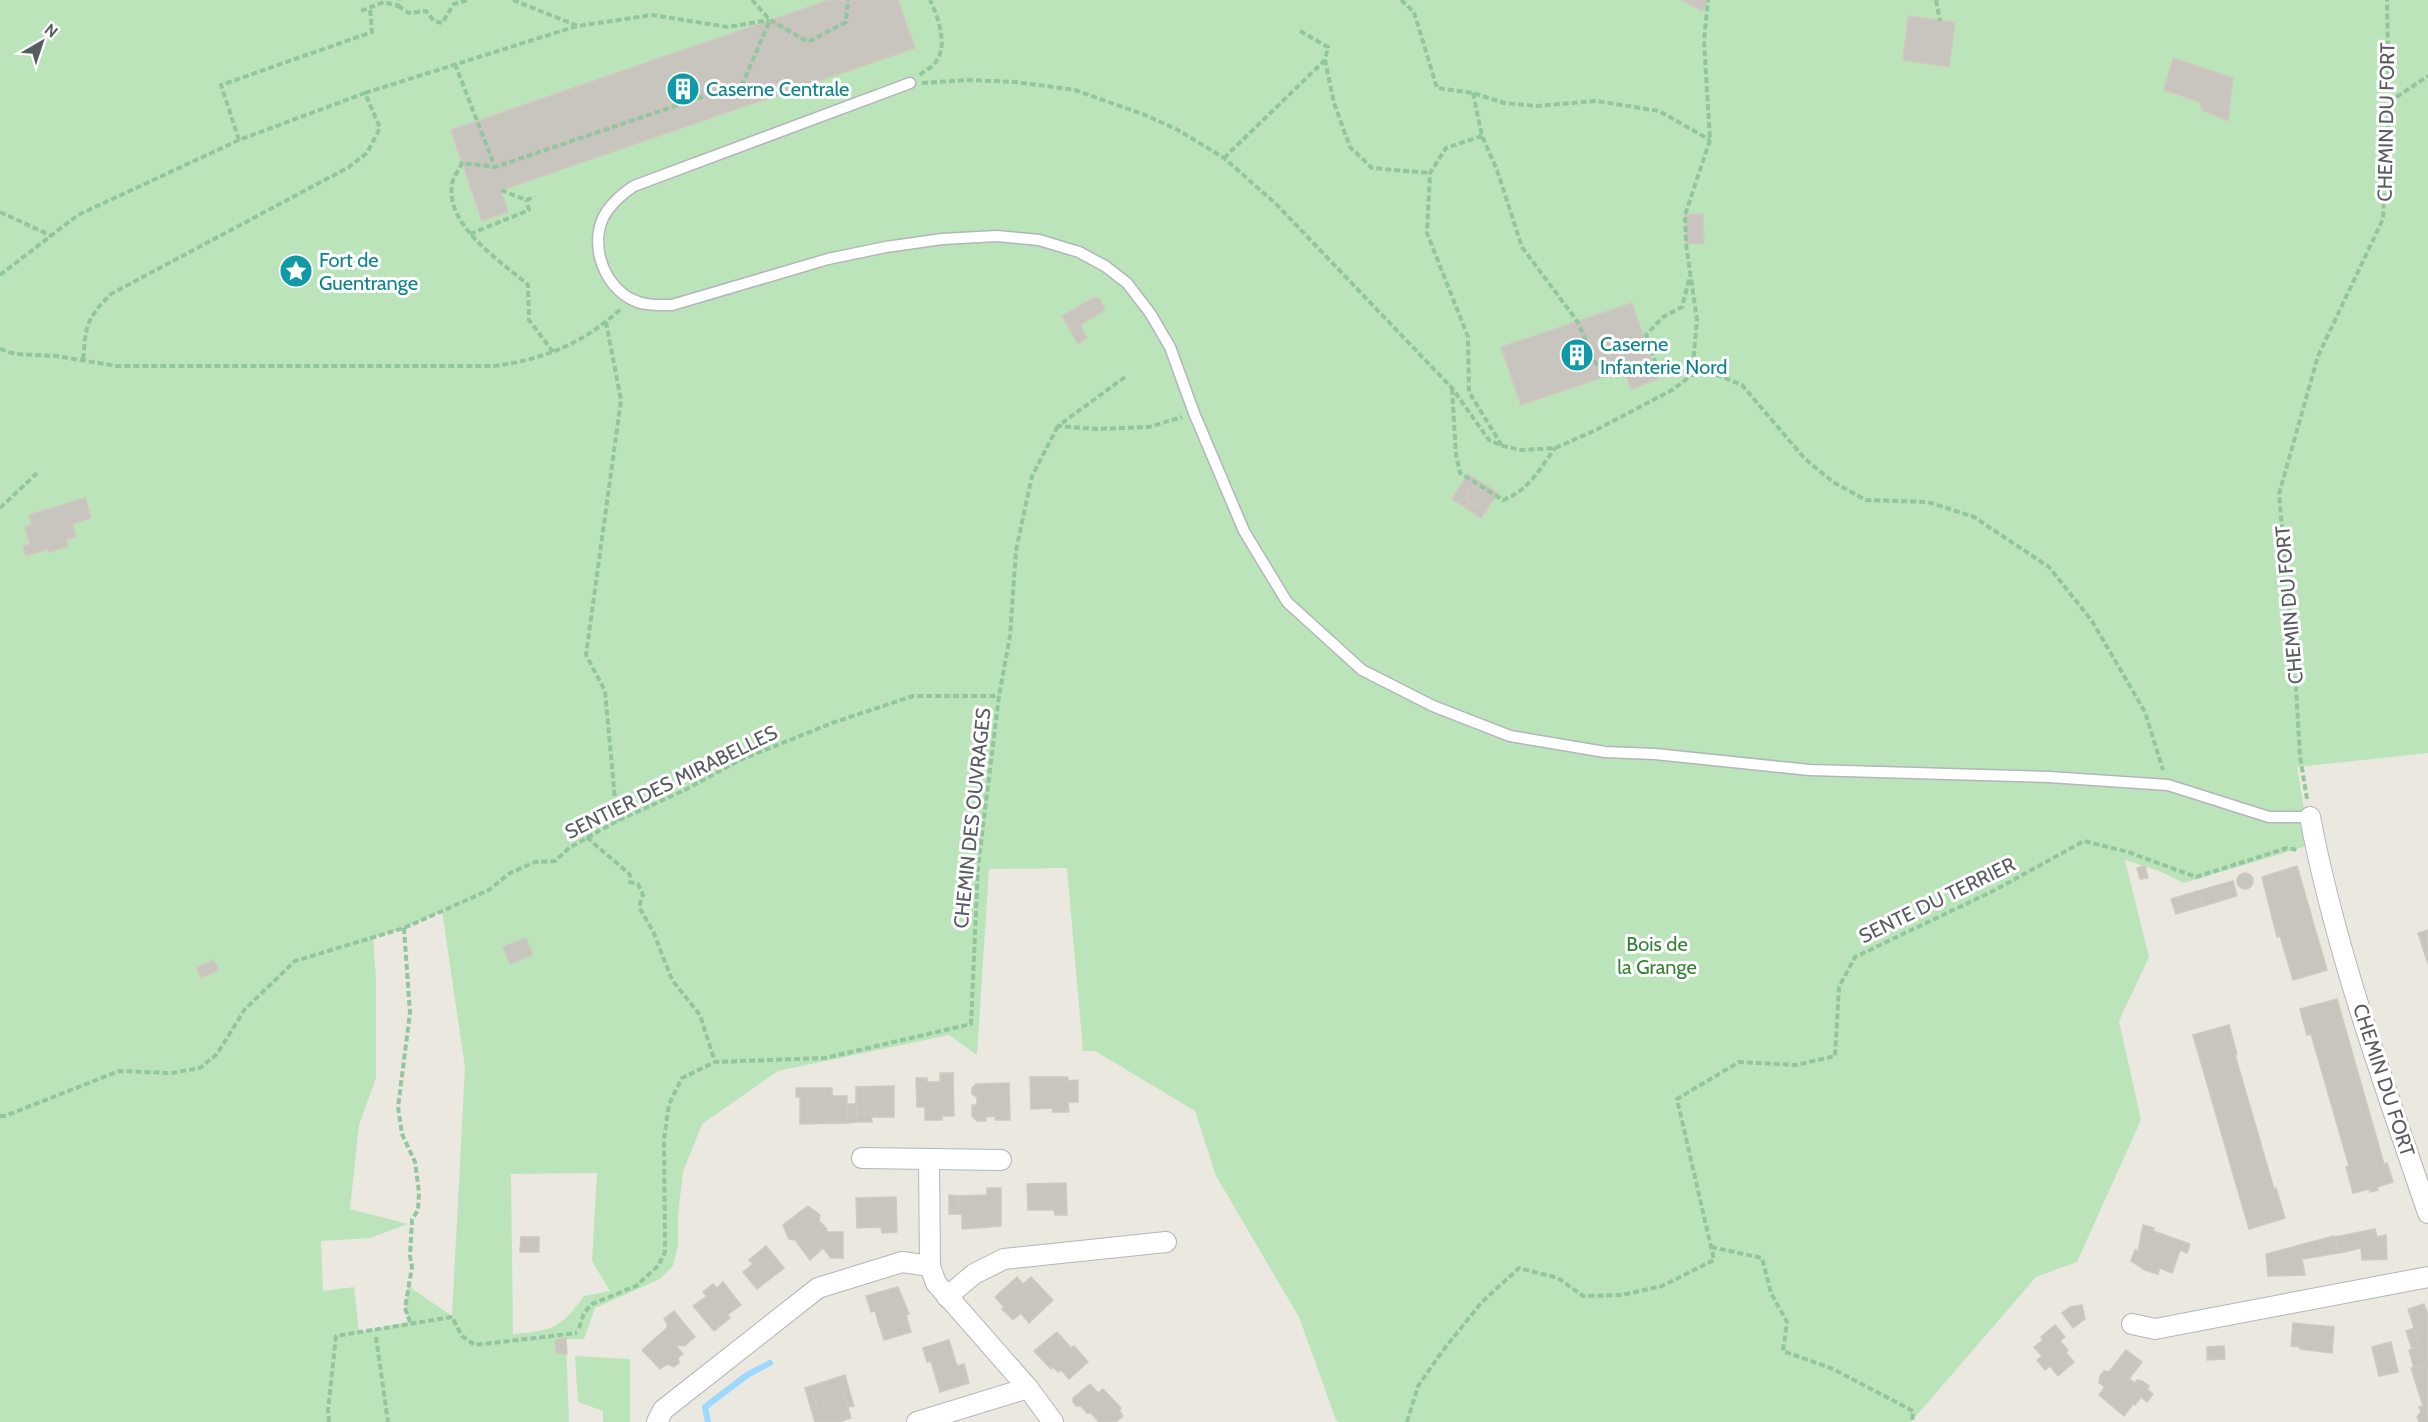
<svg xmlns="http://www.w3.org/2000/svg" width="2428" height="1422" viewBox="0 0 2428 1422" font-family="Cabin,sans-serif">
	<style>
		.green { fill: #bce4ba; fill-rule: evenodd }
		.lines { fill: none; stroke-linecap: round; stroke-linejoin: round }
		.stream { stroke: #9bd9ff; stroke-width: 6 }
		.building { fill: #c8c4be; stroke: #d0c9bd; stroke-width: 1.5 }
		.lane-casing { stroke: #b2b6ba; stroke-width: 13 }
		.street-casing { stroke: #b2b6ba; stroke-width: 22 }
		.path { stroke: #93c59f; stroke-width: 4; stroke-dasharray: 6 3; stroke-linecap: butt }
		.lane { stroke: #fff; stroke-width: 10 }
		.street { stroke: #fff; stroke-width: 20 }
		.labels { text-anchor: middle; stroke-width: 6; stroke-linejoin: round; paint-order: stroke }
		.culture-label { font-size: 20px; fill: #0d838f; stroke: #fff; text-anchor: start }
		.street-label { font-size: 20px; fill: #585c60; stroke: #fff }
		.park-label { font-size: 20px; fill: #348334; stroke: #fff }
	</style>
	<rect width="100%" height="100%" fill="#ebe8df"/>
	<g class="green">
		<path d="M0,0H2428V753L2297,767L2310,845L2184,883L2159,871L2125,860L2149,957L2119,1021L2141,1120L2077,1262L2036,1277L1911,1422H1340L1336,1420L1299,1317L1216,1176L1195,1111L1095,1051H1083L1067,868L989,869L977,1055L949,1035L778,1071L702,1124L683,1172L678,1216V1245L673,1266L660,1279L595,1308L584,1339H566L569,1422H0ZM442,911L465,1067L452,1316L408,1286L405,1308L409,1322L359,1332L354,1287L323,1291L321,1241L370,1238L408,1224L350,1209L359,1125L376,1078V978L373,938L404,928ZM597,1173L592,1261L610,1291L584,1296C561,1328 552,1331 513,1334L511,1174Z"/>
		<polygon points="575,1356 630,1359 630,1422 603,1422 603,1411 578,1402"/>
	</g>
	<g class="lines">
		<polyline class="stream" points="708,1422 705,1407 747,1375 770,1363"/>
	</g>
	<g class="building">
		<polygon points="829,0 898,0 915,48 501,190 508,212 482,221 451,130"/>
		<polygon points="1681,0 1708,0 1702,11"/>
		<polygon points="1908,16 1955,22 1949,67 1903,60"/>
		<polygon points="2173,58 2233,78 2228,121 2202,110 2200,102 2164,90"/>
		<polygon points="1703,214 1704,243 1686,244 1685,215"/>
		<polygon points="1095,297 1100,299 1105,310 1080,325 1087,338 1078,344 1062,316"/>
		<polygon points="1632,303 1658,379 1631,389 1624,370 1521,405 1501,347"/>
		<polygon points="1468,474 1498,493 1481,518 1452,499"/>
		<circle cx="1475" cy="496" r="9"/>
		<polygon points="85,498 91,518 72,524 76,537 66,540 68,546 49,552 47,549 26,556 23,546 30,544 25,527 32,525 29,515"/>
		<polygon points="2145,866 2148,878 2140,879 2137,868"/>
		<polygon points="2297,866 2327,970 2293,980 2280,936 2277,937 2262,877"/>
		<circle cx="2245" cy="881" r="8"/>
		<polygon points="2233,881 2237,896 2203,906 2198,891"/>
		<polygon points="2198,891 2203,906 2176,914 2171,899"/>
		<polygon points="2428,930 2428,964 2418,933"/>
		<polygon points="526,938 533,955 510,964 503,947"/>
		<polygon points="214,960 219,970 201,978 197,968"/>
		<polygon points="2337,999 2384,1164 2387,1163 2393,1182 2377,1187 2378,1190 2370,1192 2369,1189 2353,1193 2346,1167 2349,1166 2311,1034 2307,1035 2300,1009"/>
		<polygon points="2229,1025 2237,1054 2235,1055 2274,1189 2276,1188 2285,1218 2249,1229 2193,1035"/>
		<polygon points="940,1073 953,1073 954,1116 942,1116 942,1120 925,1120 925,1107 917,1107 916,1078 927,1078 927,1082 940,1082"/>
		<polygon points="1030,1077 1068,1077 1068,1081 1078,1080 1078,1102 1068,1102 1069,1112 1052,1112 1053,1108 1031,1109"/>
		<polygon points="1009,1083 1010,1120 995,1120 995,1116 986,1117 986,1121 977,1121 972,1116 972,1105 977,1105 977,1097 972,1094 972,1088 976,1084"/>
		<polygon points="894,1086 894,1117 871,1117 871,1113 856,1113 856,1087"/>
		<polygon points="796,1088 832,1088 832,1096 847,1096 847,1123 800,1124 800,1097 796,1097"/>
		<polygon points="847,1104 856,1104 857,1122 848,1123"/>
		<polygon points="857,1113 871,1113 872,1122 857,1122"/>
		<polygon points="1066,1183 1067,1215 1055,1215 1054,1210 1028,1210 1027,1184"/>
		<polygon points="987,1188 1001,1188 1001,1226 962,1229 962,1214 958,1214 958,1196 987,1195"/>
		<polygon points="949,1195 958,1196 958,1214 949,1214"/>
		<polygon points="896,1197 897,1232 882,1233 881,1227 857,1228 856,1198"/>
		<polygon points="808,1206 820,1215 819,1221 827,1229 826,1232 843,1232 843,1258 831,1258 823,1248 810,1260 795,1240 789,1239 783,1225"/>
		<polygon points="2143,1225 2154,1228 2153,1231 2190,1244 2187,1253 2180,1250 2172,1273 2160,1268 2158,1274 2145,1270 2131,1261 2135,1250 2138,1251"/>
		<polygon points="2375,1229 2377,1237 2386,1235 2387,1259 2362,1260 2361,1248 2339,1253 2335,1237"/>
		<polygon points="2334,1236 2339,1253 2302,1259 2305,1275 2268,1276 2266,1254"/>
		<polygon points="521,1237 539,1237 539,1252 520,1252"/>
		<polygon points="766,1246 784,1268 757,1289 743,1272 753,1264 749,1260"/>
		<polygon points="1017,1277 1023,1284 1031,1277 1053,1300 1029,1323 1021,1313 1013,1320 1002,1309 1004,1307 995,1297"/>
		<polygon points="723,1282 741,1305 727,1315 730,1318 714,1331 693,1306 707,1296 703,1292 713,1284 717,1288"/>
		<polygon points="898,1287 909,1314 906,1315 911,1332 884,1340 875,1311 871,1312 866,1296"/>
		<polygon points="2424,1304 2428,1315 2428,1364 2414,1368 2409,1350 2420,1346 2408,1309"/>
		<polygon points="2082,1305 2085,1319 2073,1328 2062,1313 2070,1307"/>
		<polygon points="674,1311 695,1337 684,1346 678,1345 678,1348 683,1354 678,1358 679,1363 674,1367 667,1364 660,1369 642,1350 667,1328 667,1323 664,1319"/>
		<polygon points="2293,1323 2334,1327 2332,1353 2300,1349 2300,1347 2291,1346"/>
		<polygon points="2055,1325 2065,1337 2060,1341 2068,1350 2066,1353 2074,1362 2058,1376 2050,1366 2045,1370 2037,1360 2042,1356 2034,1347 2043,1340 2041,1337"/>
		<polygon points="2414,1328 2420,1346 2412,1349 2406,1331"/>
		<polygon points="1057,1332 1071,1348 1074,1346 1088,1362 1069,1379 1061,1370 1058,1372 1053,1367 1051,1369 1034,1351"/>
		<polygon points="566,1338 567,1354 556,1353 555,1340"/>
		<polygon points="949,1340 957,1366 964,1364 969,1383 940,1392 931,1361 927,1362 923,1348"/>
		<polygon points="2391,1342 2398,1372 2379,1376 2372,1347"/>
		<polygon points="2224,1346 2225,1359 2207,1360 2207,1347"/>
		<polygon points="2126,1350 2142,1362 2129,1379 2135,1383 2137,1380 2142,1381 2149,1386 2147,1389 2153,1394 2147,1402 2141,1397 2135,1405 2133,1404 2124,1416 2099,1395 2105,1387 2099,1383 2100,1376 2104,1371 2109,1372"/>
		<polygon points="2428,1364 2428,1422 2419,1422 2417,1417 2421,1412 2419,1407 2423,1406 2411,1368"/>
		<polygon points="845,1375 849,1390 843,1391 851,1418 838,1422 815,1422 811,1409 817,1408 811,1386"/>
		<polygon points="1090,1384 1098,1393 1103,1389 1121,1408 1119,1410 1123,1416 1116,1422 1099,1422 1091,1413 1087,1413 1081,1406 1076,1406 1073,1402 1073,1398"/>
		<polygon points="811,1386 817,1408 811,1409 805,1388"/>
		<polygon points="849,1390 854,1406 848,1407 843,1391"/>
	</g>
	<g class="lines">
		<defs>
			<path id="lane" d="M910,83L634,186C623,193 615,200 607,211C588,239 601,283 631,299C644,306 658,305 672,305L828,259L886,247L942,239L997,236L1039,240L1079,252L1105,266L1127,283L1150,313L1170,347L1194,413L1244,531L1287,602L1362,670L1433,706L1510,736L1605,752L1655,754L1810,770L2049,777L2168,785L2269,817H2310"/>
			<g id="street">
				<path d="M2310,817C2336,953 2384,1083 2428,1213"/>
				<polyline points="862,1158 1001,1160"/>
				<polyline points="929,1159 930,1266 936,1283 1028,1388 1053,1422"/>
				<polyline points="947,1297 974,1274 1004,1259 1166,1242"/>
				<polyline points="2132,1324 2155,1329 2428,1277"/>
				<polyline points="657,1422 663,1410 818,1288 902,1262 930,1266"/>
				<polyline points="917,1422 1028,1388"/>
			</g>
		</defs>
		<use href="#lane" class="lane-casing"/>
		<use href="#street" class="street-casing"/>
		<g class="path">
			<polyline points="513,0 578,26 652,15 728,27 769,20"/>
			<polyline points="752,0 770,20 808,42 846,22 848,0"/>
			<polyline points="1401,0 1414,12 1437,88 1473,93 1504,103 1537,106 1596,101 1659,111 1710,140"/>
			<polyline points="1936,0 1940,21"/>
			<polyline points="398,6 409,13 426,11 434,21 442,23 454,4 468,0"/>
			<polyline points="361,11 384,2 398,6 399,0"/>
			<polyline points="1300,31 1328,47 1325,60 1334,103 1350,147 1372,168 1430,173"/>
			<polyline points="455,64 495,167"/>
			<path d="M920,75C924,71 931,68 935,63C949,47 938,16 930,0"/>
			<polyline points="922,83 969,80 1016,82 1075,90 1145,115 1178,130 1224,158 1275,203 1452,388 1489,440 1503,446 1522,450 1555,448 1596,430 1672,390 1692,375 1712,373 1742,385 1805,459 1833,482 1866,500 1928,502 1974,517 2049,567 2092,621 2145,712 2163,770"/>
			<polyline points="365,93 577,26"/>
			<polyline points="1473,93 1482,136 1497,170 1522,247 1577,321 1597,366 1631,367 1655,362 1646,335 1663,317 1682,307 1690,276"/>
			<polyline points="2389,102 2428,76"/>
			<polyline points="1482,136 1446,148 1430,173 1427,233 1468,337 1469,392 1502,446"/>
			<polyline points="239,140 221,85 372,32 370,7"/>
			<polyline points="1224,158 1325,60"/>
			<polyline points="501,190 526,200 535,197"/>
			<polyline points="0,212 52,236"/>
			<polyline points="470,234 529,210 526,200"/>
			<path d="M0,275L78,215L239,140L365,93L380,128L367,153L349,167L111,294C85,320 86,326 83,361"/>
			<polyline points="606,322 621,400 586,655 605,691 617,821"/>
			<path d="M0,349L15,354L56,356L117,366H495C545,359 584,343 622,308"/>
			<path d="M553,352L529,320L528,285C501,261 445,226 452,184C453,177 459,170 462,163L495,167L743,83L770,20"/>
			<polyline points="1692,375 1697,320 1686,244 1685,215 1710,140 1704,41 1708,0"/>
			<polyline points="1125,377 1058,426 1097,429 1149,427 1182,417"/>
			<path d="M1452,389L1456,455L1460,473L1503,500C1528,491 1540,469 1555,448"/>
			<polyline points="0,508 37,473"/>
			<polyline points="2307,799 2300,756 2295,672 2279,494 2318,356 2383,219 2389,102 2387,0"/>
			<path d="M587,837C601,851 616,861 630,875V882L638,884L643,895L639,907L653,931L672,980L700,1015L715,1062"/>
			<polyline points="404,928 410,1013 398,1107 402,1134 415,1162 419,1192 418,1210 412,1220 410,1256 412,1267 405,1308 410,1322"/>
			<polyline points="0,1116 5,1116 119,1071 171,1073 200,1068 217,1054 245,1009 295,961 404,928 489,890 510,873 535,862 555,861 569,848 617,821 685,790 738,761 832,723 913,696 999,696"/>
			<polyline points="1711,1247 1762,1258 1771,1293 1787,1322 1783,1351 1833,1369 1913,1411 1912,1422"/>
			<polyline points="579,1328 584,1313 592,1304 636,1286 658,1266 665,1252 664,1139 669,1104 682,1078 715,1062 825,1058 971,1024 978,867 999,696 1010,636 1016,550 1032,476 1058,426"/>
			<polyline points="376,1337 388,1422"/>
			<polyline points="329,1422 328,1410 336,1336 452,1317 462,1336 475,1345 577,1333"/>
			<polyline points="1407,1422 1418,1386 1441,1353 1481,1303 1519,1268 1558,1278 1583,1296 1622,1295 1662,1286 1714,1260 1677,1099 1739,1062 1796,1065 1835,1056 1839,987 1855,957 1995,890 2084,841 2128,852 2196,877 2287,848 2298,850"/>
		</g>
		<use href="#lane" class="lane"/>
		<use href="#street" class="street"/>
	</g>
	<defs>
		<symbol id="building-disc" viewBox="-11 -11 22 22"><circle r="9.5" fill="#0f9aa8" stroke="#fff"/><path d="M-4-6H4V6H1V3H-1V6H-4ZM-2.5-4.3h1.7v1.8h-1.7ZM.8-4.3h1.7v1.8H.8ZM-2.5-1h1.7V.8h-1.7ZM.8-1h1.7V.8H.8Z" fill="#fff"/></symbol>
		<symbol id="sight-disc" viewBox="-11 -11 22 22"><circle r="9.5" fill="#0f9aa8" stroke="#fff"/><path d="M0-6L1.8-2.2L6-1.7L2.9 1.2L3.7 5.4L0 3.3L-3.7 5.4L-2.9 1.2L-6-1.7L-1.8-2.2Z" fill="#fff"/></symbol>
	</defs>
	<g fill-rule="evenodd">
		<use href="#building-disc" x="664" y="70" width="38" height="38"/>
		<use href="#sight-disc" x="277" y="252" width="38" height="38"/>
		<use href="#building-disc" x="1558" y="336" width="38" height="38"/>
	</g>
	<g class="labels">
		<g class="culture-label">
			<text x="706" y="96">Caserne Centrale</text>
			<text x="319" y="267">Fort de<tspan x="319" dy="23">Guentrange</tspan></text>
			<text x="1600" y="351">Caserne<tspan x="1600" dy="23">Infanterie Nord</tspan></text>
		</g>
		<g class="street-label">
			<text transform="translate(2386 122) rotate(-89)" y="7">CHEMIN DU FORT</text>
			<text transform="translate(2289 605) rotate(-95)" y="7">CHEMIN DU FORT</text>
			<text transform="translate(671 782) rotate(-26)" y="7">SENTIER DES MIRABELLES</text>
			<text transform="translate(972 818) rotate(-84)" y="7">CHEMIN DES OUVRAGES</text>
			<text transform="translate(1937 900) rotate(-26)" y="7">SENTE DU TERRIER</text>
			<text transform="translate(2384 1080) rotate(72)" y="7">CHEMIN DU FORT</text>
		</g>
		<g class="park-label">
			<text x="1657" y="951">Bois de<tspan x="1657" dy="23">la Grange</tspan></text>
		</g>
	</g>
	<g transform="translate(42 42) rotate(39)" stroke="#ffffff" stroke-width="4.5" paint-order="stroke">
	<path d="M0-4.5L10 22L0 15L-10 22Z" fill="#585c60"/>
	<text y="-9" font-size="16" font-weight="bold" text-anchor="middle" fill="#585c60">N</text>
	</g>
</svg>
